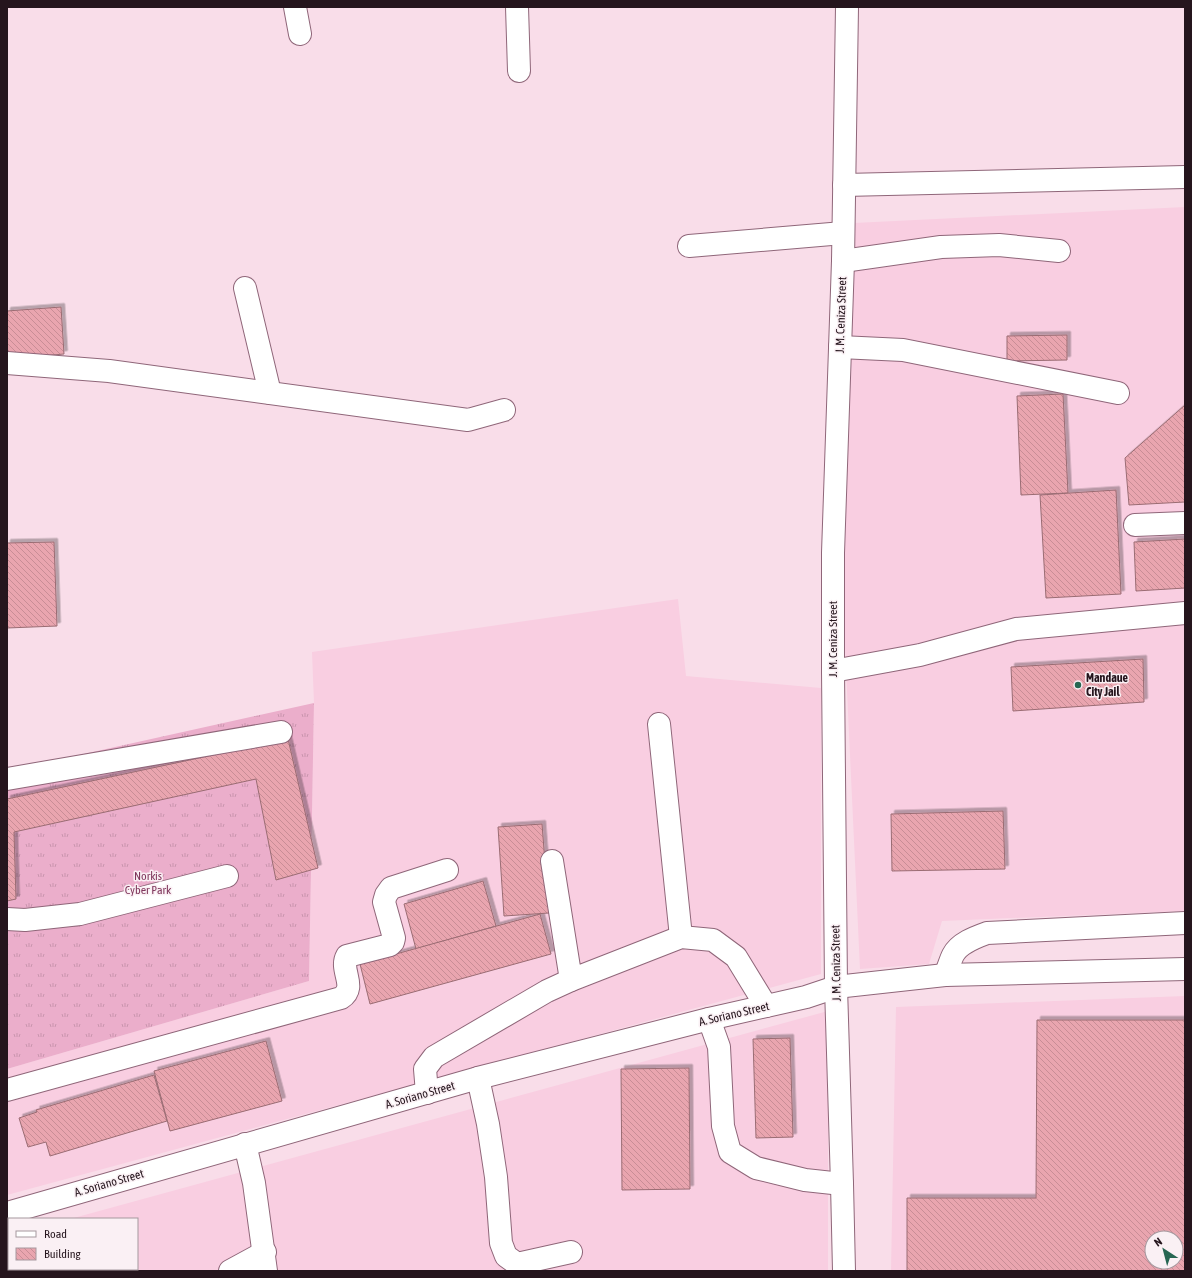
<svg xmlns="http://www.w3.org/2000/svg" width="1192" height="1278" viewBox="0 0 1192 1278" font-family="'Asap Condensed',sans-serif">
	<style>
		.built { fill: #f9cee1; fill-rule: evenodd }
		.grass { fill: url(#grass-tufts) }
		.building { fill: url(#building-back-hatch); stroke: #9a6c73; fill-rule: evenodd; filter: url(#shadow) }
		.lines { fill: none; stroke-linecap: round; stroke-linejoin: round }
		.minor-casing { stroke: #8f6679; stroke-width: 24 }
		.minor { stroke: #fff; stroke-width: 22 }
		.poi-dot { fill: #276652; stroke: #faf0f4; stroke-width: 1.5 }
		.labels { text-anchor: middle; stroke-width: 3; stroke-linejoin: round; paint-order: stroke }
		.street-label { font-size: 12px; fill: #25151d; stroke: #faf0f4 }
		.poi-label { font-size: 12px; font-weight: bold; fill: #25151d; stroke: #faf0f4; text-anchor: start }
		.park-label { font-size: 12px; fill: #7f365c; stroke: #faf0f4 }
	</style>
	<defs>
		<pattern id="grass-tufts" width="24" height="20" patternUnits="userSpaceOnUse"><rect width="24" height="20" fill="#ebaecb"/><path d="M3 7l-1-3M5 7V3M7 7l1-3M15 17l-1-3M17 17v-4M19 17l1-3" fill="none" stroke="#c995ae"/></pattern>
		<pattern id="building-back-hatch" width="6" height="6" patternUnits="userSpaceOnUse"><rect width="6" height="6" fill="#e9a5af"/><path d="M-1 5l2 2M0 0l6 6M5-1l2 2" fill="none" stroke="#c88d96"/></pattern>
		<filter id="shadow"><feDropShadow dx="3.5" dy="-3.5" stdDeviation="0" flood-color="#0004"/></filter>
	</defs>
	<rect width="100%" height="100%" fill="#f9dde9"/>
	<g class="built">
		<polygon points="1185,207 1185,911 942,921 929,964 860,969 843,605 854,223"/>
		<polygon points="678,599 686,676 821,688 821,974 7,1195 7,1069 309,981 314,703 312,652"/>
		<path d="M1185,996V1271H891L896,1007ZM1152,1238H1176V1262H1152Z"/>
		<polygon points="828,1011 828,1271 7,1271 7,1236 9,1236 9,1269 137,1269 137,1219 70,1219"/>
	</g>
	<polygon class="grass" points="314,703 309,981 7,1069 7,771"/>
	<g class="building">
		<polygon points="61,307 64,354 7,359 7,311"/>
		<polygon points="1067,335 1067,360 1007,361 1007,336"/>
		<polygon points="1063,394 1068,493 1021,495 1017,396"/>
		<polygon points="1185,405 1185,502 1129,505 1125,458"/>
		<polygon points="1116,490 1121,594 1046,598 1040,495"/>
		<polygon points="1185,539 1185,588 1136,591 1134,542"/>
		<polygon points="54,542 57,626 7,628 7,543"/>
		<polygon points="1143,659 1144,702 1013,711 1011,667"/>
		<polygon points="288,739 318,868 276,880 256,779 14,832 16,899 7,901 7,799"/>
		<polygon points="1003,811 1005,869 892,871 891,814"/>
		<polygon points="542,824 549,913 504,916 498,827"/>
		<polygon points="483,881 496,926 416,949 404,904"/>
		<polygon points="540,914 551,954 370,1004 360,964"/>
		<path d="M1037,1020H1185V1271H907V1198H1036ZM1152,1238H1176V1262H1152Z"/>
		<polygon points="790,1038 793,1137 756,1138 753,1039"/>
		<polygon points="266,1041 282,1101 170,1131 154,1071"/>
		<polygon points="689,1068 690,1189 622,1190 621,1069"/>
		<polygon points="154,1075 167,1121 50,1156 46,1142 28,1147 19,1118 37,1112 36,1110"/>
	</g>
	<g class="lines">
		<defs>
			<g id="minor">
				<polyline points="295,7 300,34"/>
				<polyline points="517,7 519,71"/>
				<polyline points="844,185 1185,177"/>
				<polyline points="689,246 843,233"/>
				<polyline points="843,261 941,247 999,245 1059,251"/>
				<polyline points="245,288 270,393"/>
				<polyline points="840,347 903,350 1118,393"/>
				<polyline points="7,363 109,371 468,420 504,410"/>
				<polyline points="1135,525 1185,523"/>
				<polyline points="833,671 920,655 1016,629 1185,613"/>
				<polyline points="659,724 681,937"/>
				<polyline points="7,779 281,732"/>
				<polyline points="552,861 571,980 681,937 713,940 736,957 766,1006"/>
				<polyline points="7,919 25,920 80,914 227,876"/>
				<path d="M945,975C948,969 950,961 953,955C959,943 976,937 987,933L1185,923"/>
				<polyline points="709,1019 719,1047 723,1126 730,1152 756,1168 805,1180 842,1184"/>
				<polyline points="478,1078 488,1124 496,1177 501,1243 506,1256 517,1264 571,1252"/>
				<path d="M7,1090L341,998C358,987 339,970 347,956L390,945L393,942L394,938L384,902L386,895L391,888L447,870"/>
				<polyline points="427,1093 425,1069 434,1057 547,991 571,980"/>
				<polyline points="245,1144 254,1183 266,1271"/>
				<polyline points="7,1213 478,1078 709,1019 806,997 836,987 945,975 1185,969"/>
				<polyline points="230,1271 265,1252"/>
				<polyline points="844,1271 842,1184 836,987 833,671 833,553 843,261 847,7"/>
			</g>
		</defs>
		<use href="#minor" class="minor-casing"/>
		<use href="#minor" class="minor"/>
	</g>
	<circle class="poi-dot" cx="1078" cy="685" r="4"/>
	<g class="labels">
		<g class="street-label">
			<text transform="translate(841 315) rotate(-88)" y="4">J. M. Ceniza Street</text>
			<text transform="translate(833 639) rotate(-90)" y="4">J. M. Ceniza Street</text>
			<text transform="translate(836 963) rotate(-91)" y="4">J. M. Ceniza Street</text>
			<text transform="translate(734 1014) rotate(-13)" y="4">A. Soriano Street</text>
			<text transform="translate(420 1095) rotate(-16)" y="4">A. Soriano Street</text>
			<text transform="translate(109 1183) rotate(-16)" y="4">A. Soriano Street</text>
		</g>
		<g class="poi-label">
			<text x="1086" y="682">Mandaue<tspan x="1086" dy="14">City Jail</tspan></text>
		</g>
		<g class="park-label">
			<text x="148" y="880">Norkis<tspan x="148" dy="14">Cyber Park</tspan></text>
		</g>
	</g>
	<rect width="1192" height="1278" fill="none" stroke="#25151d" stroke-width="16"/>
	<rect x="8" y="1218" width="130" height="52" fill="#faf0f4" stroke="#a5989e"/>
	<rect x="16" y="1231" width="20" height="6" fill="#ffffff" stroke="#a5989e"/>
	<text x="44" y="1238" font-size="12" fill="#25151d">Road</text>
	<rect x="16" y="1248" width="20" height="12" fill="url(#building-back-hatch)" stroke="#a5989e"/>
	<text x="44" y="1258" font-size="12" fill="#25151d">Building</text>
	<g transform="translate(1164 1250) rotate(324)"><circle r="19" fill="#faf0f4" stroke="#a5989e"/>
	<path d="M0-3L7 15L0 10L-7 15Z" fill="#276652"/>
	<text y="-6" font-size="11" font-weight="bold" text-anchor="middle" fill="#25151d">N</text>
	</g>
</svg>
